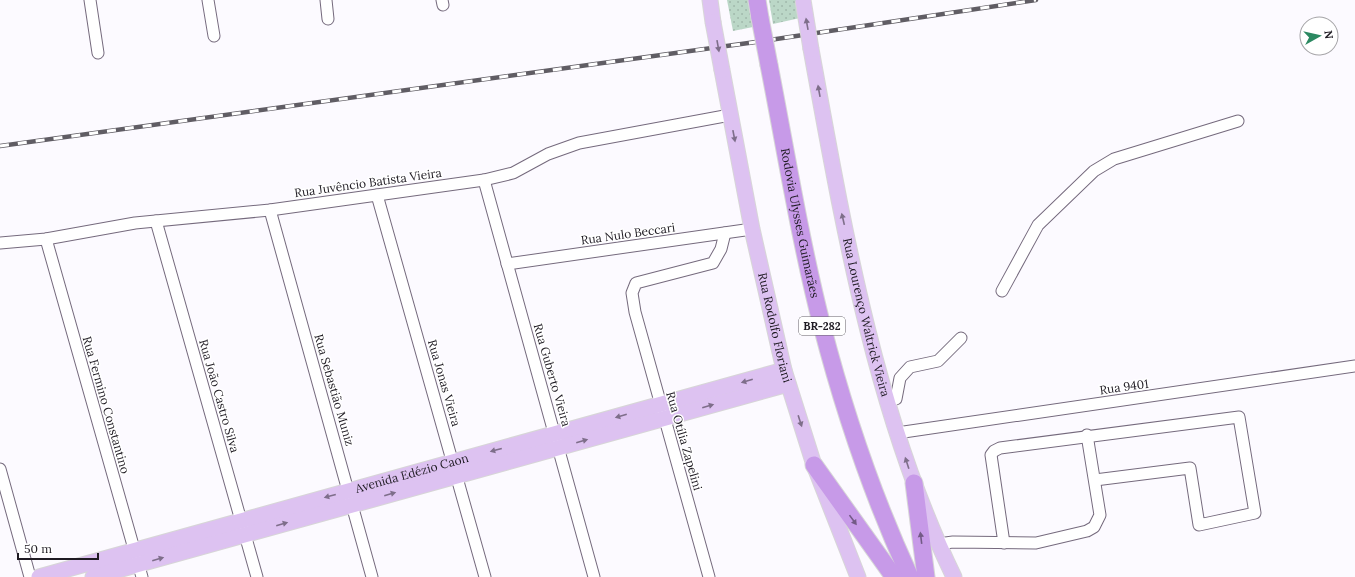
<svg xmlns="http://www.w3.org/2000/svg" width="1355" height="577" viewBox="0 0 1355 577" font-family="Lora,serif">
	<style>
		.grass { fill: url(#grass-dots) }
		.lines { fill: none; stroke-linecap: round; stroke-linejoin: round }
		.minor-casing { stroke: #756a7d; stroke-width: 13 }
		.major-casing { stroke: #d7d6d7; stroke-width: 17 }
		.highway-casing { stroke: #d7d6d7; stroke-width: 19 }
		.minor { stroke: #fff; stroke-width: 11 }
		.major { stroke: #ddc2f1; stroke-width: 15 }
		.highway { stroke: #c79ae8; stroke-width: 17 }
		.rail-casing { stroke: #605d64; stroke-width: 4.5 }
		.rail { stroke: #fff; stroke-width: 3; stroke-dasharray: 9; stroke-linecap: butt }
		.major-bridge-casing { stroke: #d7d6d7; stroke-width: 17; stroke-linecap: butt }
		.highway-bridge-casing { stroke: #d7d6d7; stroke-width: 19; stroke-linecap: butt }
		.major-bridge { stroke: #ddc2f1; stroke-width: 15 }
		.highway-bridge { stroke: #c79ae8; stroke-width: 17 }
		.oneway { fill: #7e6e8a }
		.oneway2 { fill: #735a86 }
		.labels { text-anchor: middle; stroke-width: 3; stroke-linejoin: round; paint-order: stroke }
		.shield { fill: #fff; stroke: #625f65; stroke-width: 1 }
		.shield-label { font-size: 11px; font-weight: bold; fill: #1f1b23 }
		.street-label { font-size: 12px; fill: #1f1b23; stroke: #fff }
	</style>
	<defs>
		<pattern id="grass-dots" width="8" height="8" patternUnits="userSpaceOnUse"><rect width="8" height="8" fill="#bbd7c7"/><path d="M2 2h.1M6 6h.1" fill="none" stroke="#a0b8ab" stroke-width="1.8" stroke-linecap="round"/></pattern>
	</defs>
	<rect width="100%" height="100%" fill="#fcfaff"/>
	<g class="grass">
		<polygon points="727,0 748,0 753,27 733,31"/>
		<polygon points="769,0 797,0 800,18 773,24"/>
	</g>
	<g class="lines">
		<defs>
			<g id="minor">
				<polyline points="90,0 98,53"/>
				<polyline points="208,0 214,36"/>
				<polyline points="326,0 328,19"/>
				<polyline points="442,0 443,5"/>
				<polyline points="484,180 594,577"/>
				<polyline points="377,195 485,577"/>
				<polyline points="270,210 372,577"/>
				<polyline points="156,221 257,577"/>
				<polyline points="46,239 142,577"/>
				<polyline points="0,243 46,239 135,223 270,210 484,180 513,173 548,154 579,143 730,115"/>
				<polyline points="507,264 752,229"/>
				<polyline points="1002,291 1038,225 1094,171 1114,159 1238,121"/>
				<polyline points="896,399 900,378 910,367 938,361 961,338"/>
				<polyline points="897,433 1355,366"/>
				<polyline points="0,469 30,577"/>
				<polyline points="1004,543 991,455 994,451 1000,448 1239,417 1255,513 1199,525 1190,468 1095,480"/>
				<polyline points="938,544 953,542 1036,543 1087,531 1094,527 1100,515 1087,435"/>
				<polyline points="709,577 635,312 632,293 636,283 713,263 721,249 725,233"/>
			</g>
			<g id="major">
				<polyline points="710,0 713,22"/>
				<path id="s1" d="M811,49C843,225 875,415 954,577"/>
				<path id="s2" d="M722,70L752,229L784,370L814,465L858,577"/>
				<path id="s3" d="M39,577L784,370"/>
				<polyline points="93,577 788,384"/>
			</g>
			<g id="highway">
				<polyline points="757,0 760,18"/>
				<path id="s4" d="M769,65C786,152 800,240 822,326C844,411 873,497 910,577"/>
				<polyline points="814,465 894,577"/>
				<polyline points="914,483 926,577"/>
			</g>
		</defs>
		<use href="#minor" class="minor-casing"/>
		<use href="#major" class="major-casing"/>
		<use href="#highway" class="highway-casing"/>
		<use href="#minor" class="minor"/>
		<use href="#major" class="major"/>
		<use href="#highway" class="highway"/>
		<defs>
			<polyline id="rail" points="0,146 763,41 1036,0"/>
		</defs>
		<use href="#rail" class="rail-casing"/>
		<use href="#rail" class="rail"/>
		<defs>
			<g id="major-bridge">
				<polyline points="803,0 811,49"/>
				<polyline points="713,22 722,70"/>
			</g>
			<polyline id="highway-bridge" points="760,18 769,65"/>
		</defs>
		<use href="#major-bridge" class="major-bridge-casing"/>
		<use href="#highway-bridge" class="highway-bridge-casing"/>
		<use href="#major-bridge" class="major-bridge"/>
		<use href="#highway-bridge" class="highway-bridge"/>
	</g>
	<defs><path id="oneway-solid" d="M-6-.8H1V-3.2L6.5 0L1 3.2V.8H-6Z"/></defs>
	<g class="oneway">
		<use href="#oneway-solid" transform="translate(807 24) rotate(-100)"/>
		<use href="#oneway-solid" transform="translate(718 46) rotate(80)"/>
		<use href="#oneway-solid" transform="translate(819 91) rotate(-100)"/>
		<use href="#oneway-solid" transform="translate(734 136) rotate(79)"/>
		<use href="#oneway-solid" transform="translate(843 219) rotate(-103)"/>
		<use href="#oneway-solid" transform="translate(747 381) rotate(164)"/>
		<use href="#oneway-solid" transform="translate(708 406) rotate(-16)"/>
		<use href="#oneway-solid" transform="translate(621 416) rotate(164)"/>
		<use href="#oneway-solid" transform="translate(800 421) rotate(72)"/>
		<use href="#oneway-solid" transform="translate(582 441) rotate(-16)"/>
		<use href="#oneway-solid" transform="translate(496 450) rotate(165)"/>
		<use href="#oneway-solid" transform="translate(907 463) rotate(-108)"/>
		<use href="#oneway-solid" transform="translate(390 494) rotate(-16)"/>
		<use href="#oneway-solid" transform="translate(330 496) rotate(165)"/>
		<use href="#oneway-solid" transform="translate(282 524) rotate(-16)"/>
		<use href="#oneway-solid" transform="translate(158 559) rotate(-16)"/>
	</g>
	<g class="oneway2">
		<use href="#oneway-solid" transform="translate(853 520) rotate(54)"/>
		<use href="#oneway-solid" transform="translate(921 538) rotate(-97)"/>
	</g>
	<g class="labels">
		<rect class="shield" x="799" y="317" width="46" height="18" rx="3"/>
		<g class="shield-label">
			<text x="822" y="330">BR-282</text>
		</g>
		<g class="street-label">
			<text transform="translate(368 183) rotate(-8)" y="4">Rua Juvêncio Batista Vieira</text>
			<text dy="4" stroke="none"><textPath href="#s4" startOffset="161">Rodovia Ulysses Guimarães</textPath></text>
			<text transform="translate(628 234) rotate(-8)" y="4">Rua Nulo Beccari</text>
			<text dy="4" stroke="none"><textPath href="#s1" startOffset="274">Rua Lourenço Waltrick Vieira</textPath></text>
			<text dy="4" stroke="none"><textPath href="#s2" startOffset="263">Rua Rodolfo Floriani</textPath></text>
			<text transform="translate(552 375) rotate(74)" y="4">Rua Guberto Vieira</text>
			<text transform="translate(444 383) rotate(74)" y="4">Rua Jonas Vieira</text>
			<text transform="translate(1124 387) rotate(-8)" y="4">Rua 9401</text>
			<text transform="translate(334 390) rotate(74)" y="4">Rua Sebastião Muniz</text>
			<text transform="translate(219 396) rotate(74)" y="4">Rua João Castro Silva</text>
			<text transform="translate(106 405) rotate(74)" y="4">Rua Fermino Constantino</text>
			<text transform="translate(684 441) rotate(74)" y="4">Rua Otília Zapelini</text>
			<text dy="4" stroke="none"><textPath href="#s3" startOffset="387">Avenida Edézio Caon</textPath></text>
		</g>
	</g>
	<g transform="translate(1319 36) rotate(82)"><circle r="19" fill="#ffffff" stroke="#a5a4a7"/>
	<path d="M0-3L7 15L0 10L-7 15Z" fill="#2b8961"/>
	<text y="-6" font-size="11" font-weight="bold" text-anchor="middle" fill="#1f1b23">N</text>
	</g>
	<path d="M18 553v6h80v-6" fill="none" stroke="#1f1b23" stroke-width="2"/>
	<text x="24" y="553" font-size="12" fill="#1f1b23" stroke="#ffffff" stroke-width="3" paint-order="stroke">50 m</text>
</svg>
